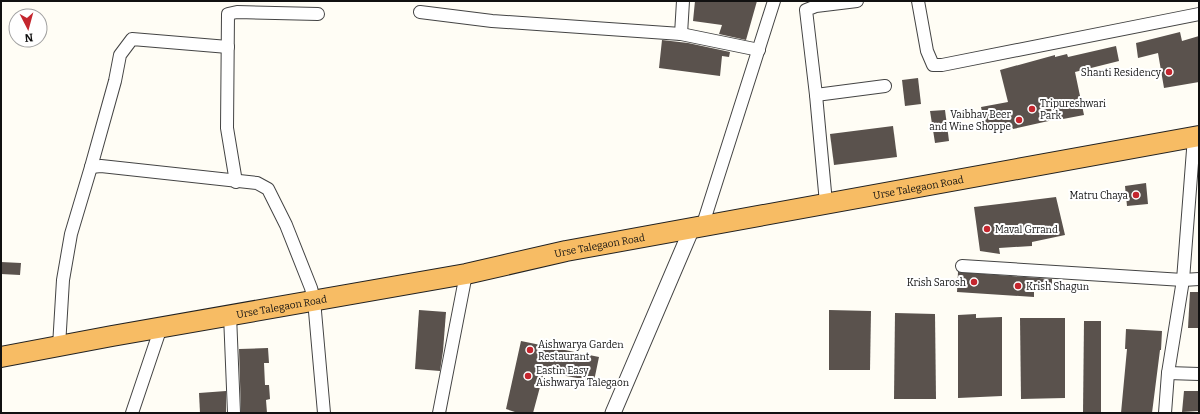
<svg xmlns="http://www.w3.org/2000/svg" width="1200" height="414" viewBox="0 0 1200 414" font-family="Bitter,serif">
	<style>
		.building { fill: #5a524d }
		.lines { fill: none; stroke-linecap: round; stroke-linejoin: round }
		.minor-casing { stroke: #444; stroke-width: 14 }
		.tertiary-casing { stroke: #444; stroke-width: 17 }
		.trunk-casing { stroke: #222; stroke-width: 22 }
		.minor { stroke: #fff; stroke-width: 12 }
		.tertiary { stroke: #fff; stroke-width: 15 }
		.trunk { stroke: #f7bc64; stroke-width: 20 }
		.poi-dot { fill: #c4262e; stroke: #fff; stroke-width: 1.5 }
		.labels { text-anchor: middle; stroke-width: 4; stroke-linejoin: round; paint-order: stroke }
		.poi-label { font-size: 10px; fill: #111; stroke: #fff; text-anchor: start }
		.street-label { font-size: 10px; fill: #111; stroke: #fff }
	</style>
	<rect width="100%" height="100%" fill="#fffdf5"/>
	<g class="building">
		<polygon points="695,1 757,1 746,40 719,34 722,25 693,21"/>
		<polygon points="1180,32 1182,41 1199,36 1199,82 1164,88 1158,53 1138,58 1136,43"/>
		<polygon points="662,40 688,43 730,52 729,57 722,56 720,76 659,68"/>
		<polygon points="1116,46 1119,61 1075,72 1084,115 1063,119 1062,118 1013,129 1012,127 986,131 981,107 1008,102 1000,70 1055,55 1055,57 1067,54 1068,57"/>
		<polygon points="918,78 921,104 905,106 902,80"/>
		<polygon points="945,110 949,141 935,143 930,111"/>
		<polygon points="893,126 897,157 834,165 830,134"/>
		<polygon points="1146,183 1148,204 1127,206 1125,186"/>
		<polygon points="1056,197 1065,235 1032,242 1032,246 999,248 1000,254 980,251 974,207"/>
		<polygon points="1,262 21,263 20,275 1,274"/>
		<polygon points="958,272 1052,279 1052,290 1034,289 1034,297 957,292"/>
		<polygon points="1190,292 1199,292 1199,328 1188,328"/>
		<polygon points="419,310 446,312 443,351 440,371 415,369"/>
		<polygon points="829,310 871,311 870,370 829,370"/>
		<polygon points="895,313 935,314 936,399 894,399"/>
		<polygon points="976,314 976,318 1002,317 1002,396 958,398 958,315"/>
		<polygon points="1020,318 1065,318 1065,398 1021,399"/>
		<polygon points="1084,321 1101,321 1101,413 1083,413"/>
		<polygon points="1126,329 1162,331 1161,350 1160,350 1152,413 1121,413 1127,349 1125,349"/>
		<polygon points="521,341 599,357 594,381 544,372 533,413 518,413 506,409"/>
		<polygon points="268,348 269,363 264,363 265,385 269,385 270,399 266,400 267,413 241,413 239,349"/>
		<polygon points="226,391 226,413 200,413 199,393"/>
		<polygon points="1184,391 1199,391 1199,411 1182,412"/>
	</g>
	<g class="lines">
		<defs>
			<g id="minor">
				<polyline points="857,1 816,6 806,10 816,95 885,86"/>
				<polyline points="918,1 927,51 933,65 942,65 1199,14"/>
				<polyline points="420,12 492,21 681,34 759,50"/>
				<polyline points="681,34 683,1"/>
				<polyline points="816,95 826,203"/>
				<polyline points="91,167 101,166 257,183 268,189 286,225 311,288 314,300 324,413"/>
				<polyline points="236,182 227,128 228,14 237,12 318,14"/>
				<polyline points="702,227 774,1"/>
				<polyline points="962,266 1183,280 1199,279"/>
				<polyline points="230,315 234,413"/>
				<polyline points="59,346 63,280 71,234 91,167 115,81 120,55 132,39 228,47"/>
				<polyline points="1168,373 1199,374"/>
				<polyline points="132,413 161,327"/>
				<polyline points="439,413 466,274"/>
				<polyline points="1165,413 1168,373 1183,280 1194,137"/>
			</g>
			<polyline id="tertiary" points="613,413 692,228"/>
			<g id="trunk">
				<path id="s1" d="M1,357L112,336L466,274L566,251L1199,136"/>
			</g>
		</defs>
		<use href="#minor" class="minor-casing"/>
		<use href="#tertiary" class="tertiary-casing"/>
		<use href="#trunk" class="trunk-casing"/>
		<use href="#minor" class="minor"/>
		<use href="#tertiary" class="tertiary"/>
		<use href="#trunk" class="trunk"/>
	</g>
	<g class="poi-dot">
		<circle cx="1169" cy="72" r="4"/>
		<circle cx="1032" cy="109" r="4"/>
		<circle cx="1019" cy="120" r="4"/>
		<circle cx="1136" cy="195" r="4"/>
		<circle cx="987" cy="229" r="4"/>
		<circle cx="974" cy="282" r="4"/>
		<circle cx="1018" cy="286" r="4"/>
		<circle cx="530" cy="350" r="4"/>
		<circle cx="528" cy="376" r="4"/>
	</g>
	<g class="labels">
		<g class="poi-label">
			<text x="1161" y="76" text-anchor="end">Shanti Residency</text>
			<text x="1040" y="107">Tripureshwari<tspan x="1040" dy="12">Park</tspan></text>
			<text x="1011" y="118" text-anchor="end">Vaibhav Beer<tspan x="1011" dy="12">and Wine Shoppe</tspan></text>
			<text x="1128" y="199" text-anchor="end">Matru Chaya</text>
			<text x="995" y="233">Maval Grrand</text>
			<text x="966" y="286" text-anchor="end">Krish Sarosh</text>
			<text x="1026" y="290">Krish Shagun</text>
			<text x="538" y="348">Aishwarya Garden<tspan x="538" dy="12">Restaurant</tspan></text>
			<text x="536" y="374">Eastin Easy<tspan x="536" dy="12">Aishwarya Talegaon</tspan></text>
		</g>
		<g class="street-label">
			<text dy="4" stroke="none"><textPath href="#s1" startOffset="933">Urse Talegaon Road</textPath></text>
			<text dy="4" stroke="none"><textPath href="#s1" startOffset="609">Urse Talegaon Road</textPath></text>
			<text dy="4" stroke="none"><textPath href="#s1" startOffset="285">Urse Talegaon Road</textPath></text>
		</g>
	</g>
	<rect width="1200" height="414" fill="none" stroke="#111111" stroke-width="4"/>
	<g transform="translate(28 28) rotate(174)"><circle r="19" fill="#ffffff" stroke="#a0a0a0"/>
	<path d="M0-3L7 15L0 10L-7 15Z" fill="#c4262e"/>
	<text y="-6" font-size="11" font-weight="bold" text-anchor="middle" fill="#111111">N</text>
	</g>
</svg>
